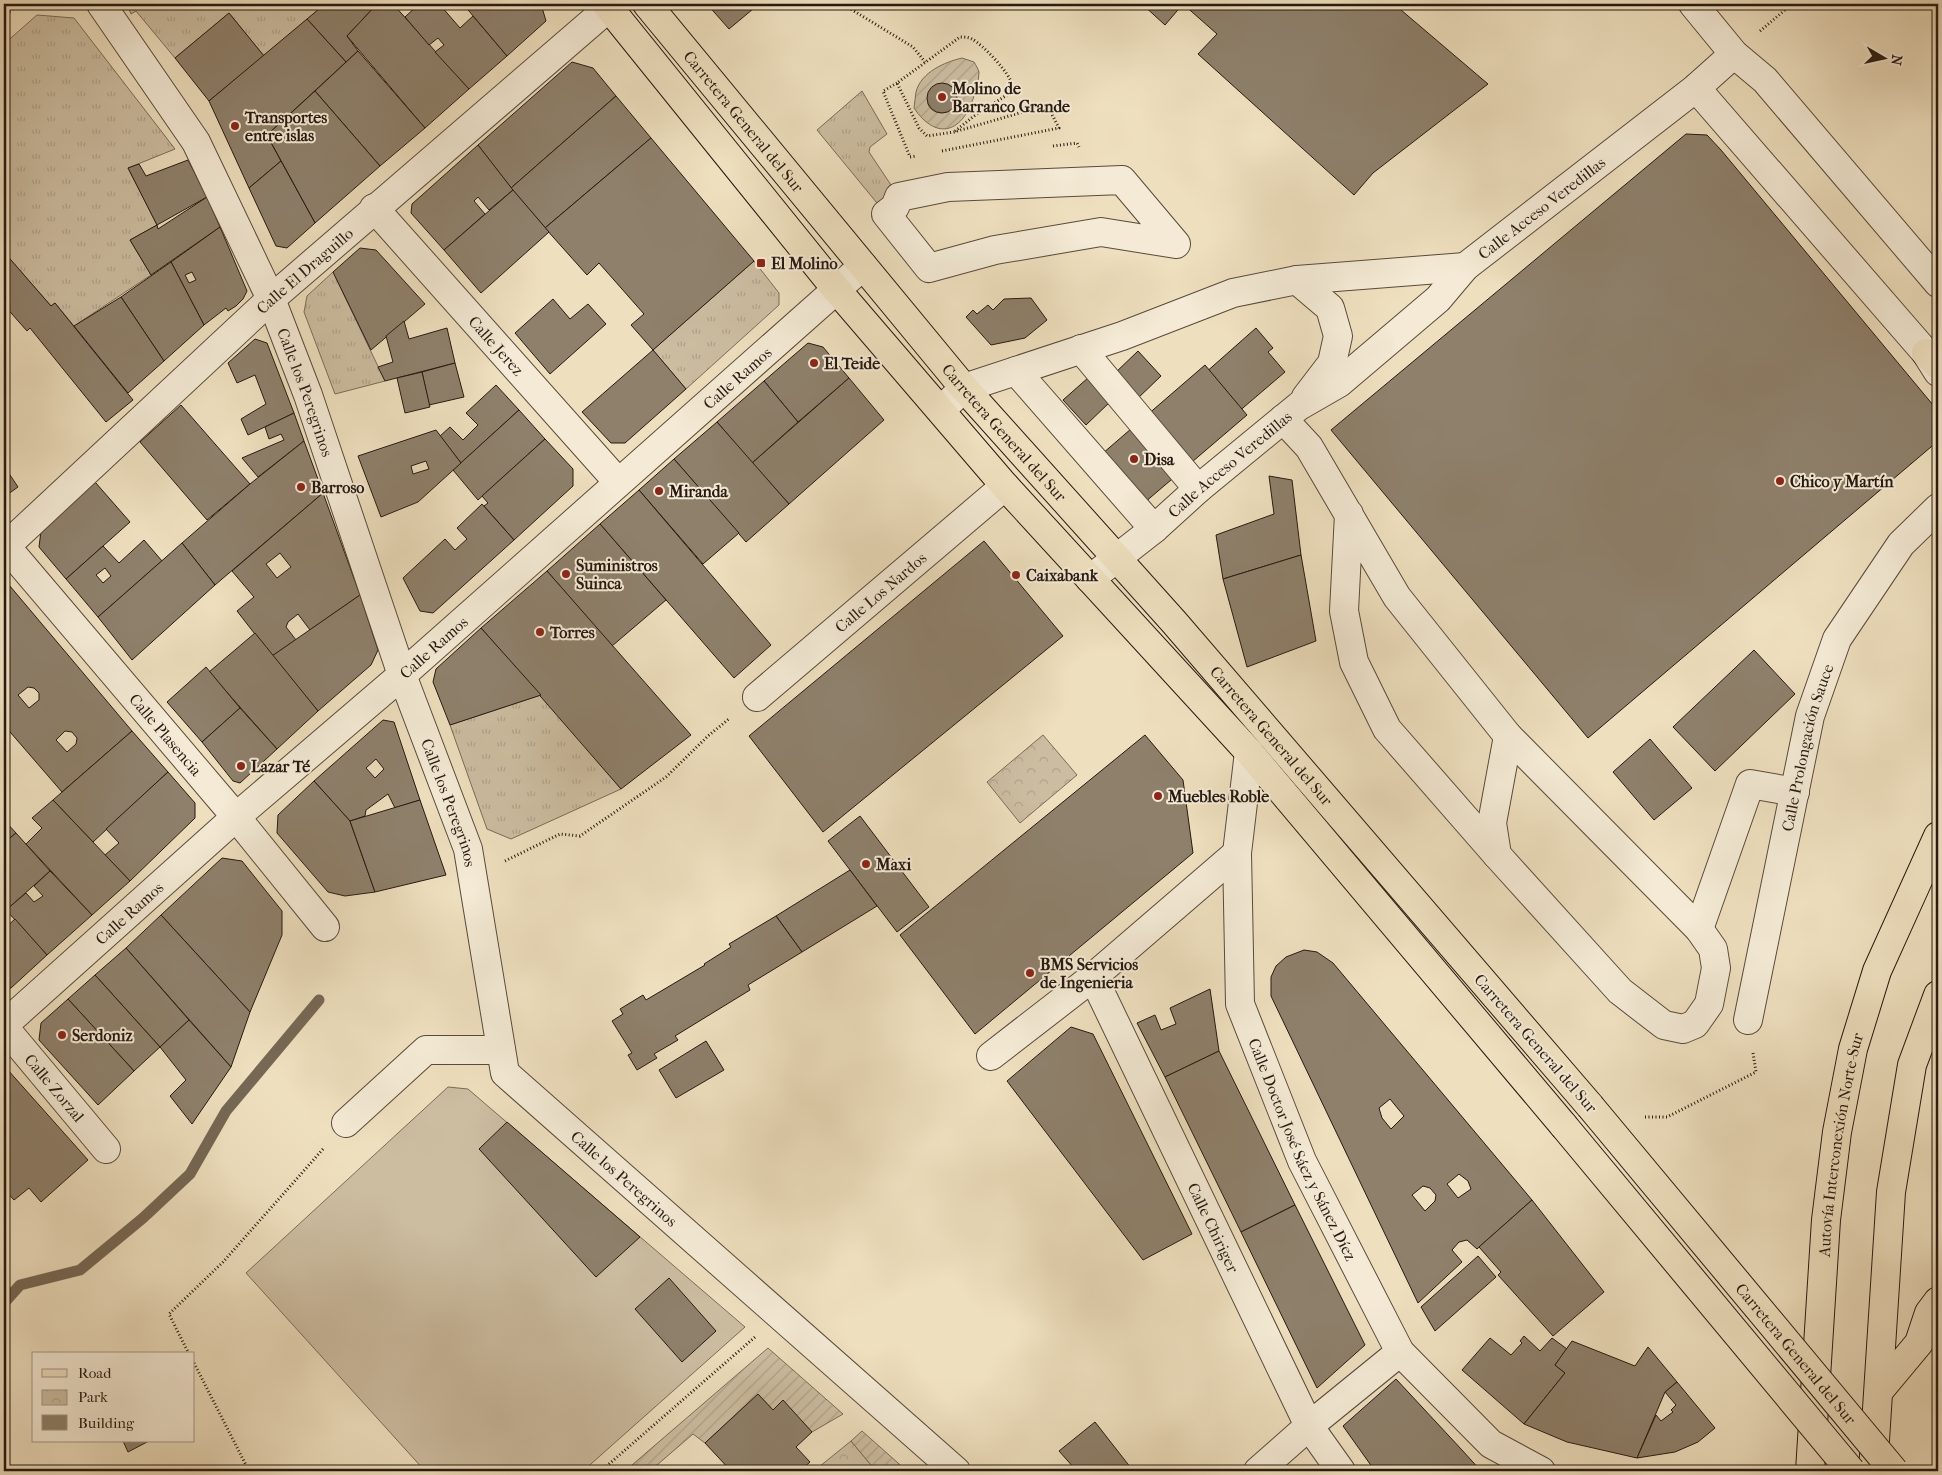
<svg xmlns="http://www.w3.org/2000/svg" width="1942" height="1475" viewBox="0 0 1942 1475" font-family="'IM FELL French Canon',serif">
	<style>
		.grass { fill: url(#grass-tufts); stroke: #7a6b59 }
		.park { fill: url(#park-crowns); stroke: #7a6b59 }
		.garden { fill: url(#garden-furrows); stroke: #7a6b59; fill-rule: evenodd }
		.pitch { fill: #ccbda1; stroke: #7a6b59 }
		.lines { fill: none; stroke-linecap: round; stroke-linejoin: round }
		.stream { stroke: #766855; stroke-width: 11 }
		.building { fill: #8e806b; stroke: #271911; fill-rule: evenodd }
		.minor-casing { stroke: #594a3c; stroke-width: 30 }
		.major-casing { stroke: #271911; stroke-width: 30 }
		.highway-casing { stroke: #271911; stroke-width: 30 }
		.path { stroke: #271911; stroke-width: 3; stroke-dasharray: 1 2.5; stroke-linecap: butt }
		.minor { stroke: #f4ead5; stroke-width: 28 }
		.major { stroke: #eedfbe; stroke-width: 28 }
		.highway { stroke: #eedfbe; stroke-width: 28 }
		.major-bridge-casing { stroke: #271911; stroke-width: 30; stroke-linecap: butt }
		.major-bridge { stroke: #eedfbe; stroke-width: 28 }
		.poi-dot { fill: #8f2418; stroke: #f4ead5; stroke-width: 2 }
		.labels { text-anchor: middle; stroke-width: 4; stroke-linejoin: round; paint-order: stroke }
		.poi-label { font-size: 16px; font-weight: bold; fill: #271911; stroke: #f4ead5; text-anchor: start }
		.street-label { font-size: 16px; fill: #271911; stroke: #f4ead5 }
	</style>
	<defs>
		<pattern id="grass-tufts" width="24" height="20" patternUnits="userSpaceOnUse" patternTransform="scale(1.25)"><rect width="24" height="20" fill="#ccbda1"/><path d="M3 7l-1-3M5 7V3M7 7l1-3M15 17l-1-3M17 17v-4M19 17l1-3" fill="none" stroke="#afa28a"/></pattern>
		<pattern id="park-crowns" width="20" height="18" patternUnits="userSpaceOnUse" patternTransform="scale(1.25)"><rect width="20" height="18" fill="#ccbda1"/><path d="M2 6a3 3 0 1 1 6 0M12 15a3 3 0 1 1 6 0" fill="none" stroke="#afa28a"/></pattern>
		<pattern id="garden-furrows" width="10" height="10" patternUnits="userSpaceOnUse" patternTransform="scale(1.25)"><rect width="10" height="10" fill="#ccbda1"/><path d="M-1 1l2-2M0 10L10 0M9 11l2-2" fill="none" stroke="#afa28a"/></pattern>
	</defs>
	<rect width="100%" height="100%" fill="#eedfbe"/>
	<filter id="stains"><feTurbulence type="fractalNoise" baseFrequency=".004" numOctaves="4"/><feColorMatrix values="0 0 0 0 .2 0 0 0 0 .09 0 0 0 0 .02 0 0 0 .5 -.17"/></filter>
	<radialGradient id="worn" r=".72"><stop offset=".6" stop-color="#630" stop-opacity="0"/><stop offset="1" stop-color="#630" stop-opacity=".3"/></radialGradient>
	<g class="grass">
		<polygon points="127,4 325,4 264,56 229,13 175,58 136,11 131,14"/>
		<polygon points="37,15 74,18 175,149 128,168 157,225 130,240 151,275 74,326 55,303 51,306 4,252 4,232 9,227 4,223 4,44"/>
		<polygon points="862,91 887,134 870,147 869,152 899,197 886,214 817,130"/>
		<polygon points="754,261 779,293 779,305 686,389 653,350"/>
		<polygon points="333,272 385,381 335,394 304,312 307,296"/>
		<polygon points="541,695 621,789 511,839 487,829 450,725"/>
	</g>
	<g class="park">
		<polygon points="1043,735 1077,775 1020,823 987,782"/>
		<polygon points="851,1441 876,1471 814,1471"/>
	</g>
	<g class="garden">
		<path d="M962,58L974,62C976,65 978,69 979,72C979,80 976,89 974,96C963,132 937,142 914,108C915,103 915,97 916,92C921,72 945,62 962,58ZM941,84L953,88C970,120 913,122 931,88Z"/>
		<polygon points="768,1348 843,1414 812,1432 783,1401 773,1410 758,1394 705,1443 693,1434 650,1471 625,1471"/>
		<polygon points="862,1431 907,1471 876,1471 851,1441"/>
	</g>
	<polygon class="pitch" points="448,1087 468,1089 745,1327 583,1471 425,1471 246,1273"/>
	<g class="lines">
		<polyline class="stream" points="4,1303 20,1285 80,1270 143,1218 190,1174 226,1111 319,1000"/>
	</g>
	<g class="building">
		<polygon points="325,4 377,4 347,36 358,51 346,62 307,19"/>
		<polygon points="377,4 393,4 469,89 425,128 347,36"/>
		<polygon points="419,4 444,4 441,6 460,28 473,16 507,56 469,89 435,52 444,45 438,38 429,45 405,17"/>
		<polygon points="463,4 541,4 546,21 507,56"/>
		<polygon points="707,4 759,4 729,29"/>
		<polygon points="1142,4 1394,4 1488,84 1373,173 1354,195 1198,54 1217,34 1183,4 1165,25"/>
		<polygon points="229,13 264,56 209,101 175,58"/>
		<polygon points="307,19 346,62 267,135 281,161 249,188 209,101"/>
		<polygon points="358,51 425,128 380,166 315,91"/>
		<polygon points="572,62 593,68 616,96 511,188 478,145"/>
		<circle cx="942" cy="98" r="15"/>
		<polygon points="315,91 380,166 315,223 267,135"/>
		<polygon points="616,96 651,138 545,228 511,188"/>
		<polygon points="1686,134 1707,135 1721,150 1938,411 1938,441 1588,738 1331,430"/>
		<polygon points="651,138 754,261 653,350 631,325 644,314 599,263 587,275 545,228"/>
		<polygon points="478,145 513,190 489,210 478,197 474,201 485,214 444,250 411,213 412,204"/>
		<polygon points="188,160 207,197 157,225 128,168 139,164 146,176"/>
		<polygon points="281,161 315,223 287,248 276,246 249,188"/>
		<polygon points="513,190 549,232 481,293 444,250"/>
		<polygon points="207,197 220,227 151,275 130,240 157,225 158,229"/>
		<path d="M220,227L247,291L243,299L236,306L228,311L226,308L204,325L171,262ZM192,272L196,280L189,283L185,275Z"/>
		<polygon points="360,248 376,250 425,304 371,350 333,272"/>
		<polygon points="4,252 51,306 55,303 133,400 106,422 30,328 27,331 4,305"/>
		<polygon points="171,262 204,325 164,361 121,297"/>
		<polygon points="121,297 164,361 128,393 74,326"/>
		<polygon points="1031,298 1047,320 1025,338 991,345 966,317 973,310 977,314 988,305 993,310 1004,299"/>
		<polygon points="553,299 570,319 588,304 606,324 550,374 515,333"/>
		<polygon points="404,321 409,339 447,328 455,363 385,381 378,367 393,362 386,336"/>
		<polygon points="1256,328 1273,348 1268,352 1285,372 1237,413 1204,374"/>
		<polygon points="255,339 267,343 294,413 248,435 241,419 266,404 255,375 237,383 228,363"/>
		<polygon points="808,343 823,347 849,378 798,422 764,381"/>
		<polygon points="653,350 686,389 625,443 611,443 582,412"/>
		<polygon points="1138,351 1161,376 1136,400 1113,375"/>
		<polygon points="455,363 464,397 429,405 422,372"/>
		<polygon points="1205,365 1247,415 1144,503 1102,454"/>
		<polygon points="422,372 430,407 405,413 397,378"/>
		<polygon points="1089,377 1111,401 1086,425 1063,400"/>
		<polygon points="849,378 884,420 789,504 752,463"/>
		<polygon points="764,381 798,422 752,463 717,422"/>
		<polygon points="496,385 519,410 461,463 440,436 450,427 463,440 478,425 466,413"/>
		<polygon points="181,405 250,484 207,520 140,442"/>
		<polygon points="519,410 545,439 478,500 453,470"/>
		<polygon points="294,413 304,441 258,477 242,458 284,440 281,434 269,439 265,427"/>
		<polygon points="717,422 789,504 746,542 674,459"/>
		<path d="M436,430L461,463L418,502L381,517L358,456ZM426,461L429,469L413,474L411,466Z"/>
		<polygon points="545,439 573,469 573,486 514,540 484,506 488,503 482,496"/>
		<polygon points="304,441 323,493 215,585 182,543 250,484"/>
		<polygon points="674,459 739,533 703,564 639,490"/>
		<polygon points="4,466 18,487 4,497"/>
		<polygon points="1269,476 1292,480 1301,555 1223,579 1216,535 1274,514"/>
		<polygon points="95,482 130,522 66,579 39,547 41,531"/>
		<polygon points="639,490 771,645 734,678 600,524"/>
		<path d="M323,493L360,595L310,630L298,614L288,622L286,627L296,640L272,656L237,611L254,597L232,571ZM280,553L291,567L277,578L266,564Z"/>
		<polygon points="482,504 514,540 433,613 420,611 403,578 445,539 455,550 467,539 457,528"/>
		<polygon points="600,524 666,600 612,646 547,571"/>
		<path d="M144,540L162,561L98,617L66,579L103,546L119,563ZM105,568L111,576L103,583L96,575Z"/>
		<polygon points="984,541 1063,636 823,832 749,736"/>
		<polygon points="182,543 215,585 132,660 98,617"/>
		<polygon points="1301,555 1316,641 1247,667 1223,579"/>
		<polygon points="547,571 691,735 621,789 481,628"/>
		<path d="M4,579L132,731L62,792L4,725V660L9,655L4,649ZM28,687L34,688L39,693V700L29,708L18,695ZM65,731L72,732L77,738L76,744L67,752L56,740Z"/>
		<polygon points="360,595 378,650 371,665 318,711 272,656"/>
		<polygon points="481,628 541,695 450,725 433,682 436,669"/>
		<polygon points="255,633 318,711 277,749 209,672"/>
		<polygon points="1754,650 1795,694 1715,771 1673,727"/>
		<polygon points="206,667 240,708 202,742 167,702"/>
		<polygon points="240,708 277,749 240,783 233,781 202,742"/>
		<path d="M383,720L394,722L420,800L395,808L388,794L366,810L365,816L350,821L314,781ZM376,759L384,769L375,778L366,768Z"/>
		<polygon points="132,731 168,772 93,842 53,800"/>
		<polygon points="1145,735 1183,780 1193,853 975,1034 900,935"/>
		<polygon points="1650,739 1692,788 1654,820 1613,772"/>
		<polygon points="168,772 195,803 195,818 130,881 105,855 119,843 106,829"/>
		<polygon points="314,781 350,821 375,892 345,896 328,892 277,833 278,815"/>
		<polygon points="53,800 130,881 92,915 26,844 42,828 32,818"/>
		<polygon points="420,800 446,875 375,892 350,821"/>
		<polygon points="860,816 929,907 897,932 828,841"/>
		<polygon points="4,820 16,833 4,843"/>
		<polygon points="16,833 50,871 4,912 4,843"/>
		<polygon points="222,858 242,861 282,911 282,935 250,1012 161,915"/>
		<polygon points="850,870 877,906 802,952 776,916"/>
		<polygon points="50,871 92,915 47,955 6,910 26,893 34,902 43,896 34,886"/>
		<polygon points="161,915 250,1012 231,1067 126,948"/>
		<polygon points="776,916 802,952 748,985 750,990 675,1036 678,1040 654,1054 657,1058 637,1070 628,1055 632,1053 612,1021 623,1014 620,1009 643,995 646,1000 705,965 704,964 731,947 729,944"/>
		<polygon points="15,919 47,955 11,988 4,988 4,929"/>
		<polygon points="126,948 189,1020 160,1047 95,975"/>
		<path d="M1304,950L1317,952L1333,963L1532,1200L1477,1249L1467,1240L1459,1242L1452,1250L1462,1262L1418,1303L1271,996V977L1276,966L1286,957ZM1390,1099L1404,1116L1391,1129L1382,1118L1379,1108ZM1459,1174L1468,1181L1471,1189L1458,1198L1447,1184ZM1423,1186L1430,1188L1436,1195L1435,1201L1425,1211L1412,1195Z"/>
		<polygon points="95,975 160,1047 134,1071 68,999"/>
		<polygon points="1210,989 1219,1051 1165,1077 1137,1023 1155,1015 1161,1030 1176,1024 1170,1008"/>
		<polygon points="68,999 134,1071 98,1105 39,1040 41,1023"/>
		<polygon points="189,1020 231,1067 192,1124 170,1096 186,1080 160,1047"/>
		<polygon points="1071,1027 1093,1034 1192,1234 1143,1260 1007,1081"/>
		<polygon points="706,1041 724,1070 676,1098 659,1070"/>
		<polygon points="1219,1051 1295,1205 1241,1232 1165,1077"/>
		<polygon points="4,1069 7,1069 88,1160 41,1202 29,1188 14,1200 4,1189"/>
		<polygon points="507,1122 640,1237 596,1277 479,1149"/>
		<polygon points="1532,1200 1604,1292 1553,1336 1498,1275 1501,1272 1479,1247"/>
		<polygon points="1295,1205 1365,1345 1317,1388 1241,1232"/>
		<polygon points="1478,1256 1496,1277 1435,1331 1421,1307"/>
		<polygon points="669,1278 716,1331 682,1362 635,1309"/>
		<polygon points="1524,1336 1540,1351 1552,1338 1567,1349 1555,1365 1565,1373 1524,1424 1462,1370 1490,1338 1511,1355 1522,1343 1520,1341"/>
		<polygon points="1572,1341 1635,1366 1648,1347 1677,1382 1665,1392 1637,1458 1567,1442 1524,1424 1565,1373 1555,1365"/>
		<polygon points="1396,1379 1462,1450 1481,1471 1375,1471 1343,1426"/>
		<polygon points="1677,1382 1715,1428 1698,1442 1675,1452 1637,1458 1656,1415 1661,1421 1673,1412 1671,1410 1676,1405 1665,1392"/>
		<polygon points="758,1394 773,1410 783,1400 812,1432 796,1447 810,1462 800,1471 731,1471 705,1443"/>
		<polygon points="1095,1422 1131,1468 1127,1471 1072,1471 1075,1469 1059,1451"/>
		<polygon points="123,1441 149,1441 128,1452"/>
	</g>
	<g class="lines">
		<defs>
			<g id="minor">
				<path id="s1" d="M101,4L196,142L271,299L308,395L402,675L468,849L505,1073L956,1471"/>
				<polyline points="1693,4 1734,54 1765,80 1938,283"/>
				<polyline points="1696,88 1926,353 1938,372"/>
				<polygon points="1122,180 1176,244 1101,232 995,250 929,268 886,214 895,207 899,197 948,187"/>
				<path id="s2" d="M374,208L618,482"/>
				<polyline points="1297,280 1330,308 1338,336 1332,363 1306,397"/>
				<polyline points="1081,349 1198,489"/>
				<polyline points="1016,371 1154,529"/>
				<polyline points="941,410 964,388 1122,336 1233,293 1297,280 1465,267"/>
				<polyline points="1283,419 1309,447 1397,597 1508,736 1699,929 1713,949 1716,968 1709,1004 1695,1024 1683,1029 1664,1025 1620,991 1497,855 1387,729 1354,662 1344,611 1349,514"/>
				<path id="s3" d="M4,544L236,817L325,927"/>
				<path id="s4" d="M4,548L271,299L613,4"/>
				<path id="s5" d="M1090,579L1154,529L1198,489L1299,406L1339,383L1438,299L1465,267L1696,88L1734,54"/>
				<path id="s6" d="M757,697L1005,486"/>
				<path id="s7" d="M1249,752L1237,853L1240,1004L1302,1161L1400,1352L1491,1444L1541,1471"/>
				<polyline points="1497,855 1492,823 1508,736"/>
				<polyline points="1699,929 1750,784 1795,792"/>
				<path id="s8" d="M1093,977L1309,1426L1341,1471"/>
				<path id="s9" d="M1748,1020L1810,716L1837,639L1901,544L1938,508"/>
				<path id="s10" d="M4,1025L236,817L402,675L863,266"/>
				<path id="s11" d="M4,1027L106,1149"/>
				<polyline points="991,1056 1093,977 1237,853"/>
				<polyline points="346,1123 426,1050 501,1050"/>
				<polyline points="1258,1471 1309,1426 1400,1352"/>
			</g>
			<g id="major">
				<polyline points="606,4 836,289 1005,486 1249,752 1564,1126"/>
				<path id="s12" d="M647,4L964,388L1174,622L1590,1106"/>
			</g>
			<g id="highway">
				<polyline points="1926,353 1938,365"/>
				<polyline points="1879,1391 1919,1343 1929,1313 1938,1301"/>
				<path id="s13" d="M1810,1471L1826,1220L1837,1132L1853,1049L1877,971L1938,836"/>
				<polyline points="1873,1471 1891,1192 1912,1065 1938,995"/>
			</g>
		</defs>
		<use href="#minor" class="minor-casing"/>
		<use href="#major" class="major-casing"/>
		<use href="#highway" class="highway-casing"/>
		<g class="path">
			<polyline points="847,4 849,8 913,47 925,62"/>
			<polyline points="4,16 19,4"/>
			<polyline points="1760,31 1792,4"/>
			<polyline points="897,83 883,91 910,157 916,156"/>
			<polyline points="1053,146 1077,143 1079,147"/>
			<path d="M942,151L1059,128L1047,105L954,132L927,136L919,128L897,83L960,37C964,37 968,37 972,39C982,44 1011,74 1012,85L1007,95L974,116L954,132"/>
			<polyline points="505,861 560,834 580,836 666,777 708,736 730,718"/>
			<polyline points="1645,1117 1667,1117 1756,1072 1753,1053"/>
			<polyline points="189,1354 169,1314 223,1262 324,1148"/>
			<polyline points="194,1363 249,1471"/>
			<polyline points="601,1471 755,1337"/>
		</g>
		<use href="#minor" class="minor"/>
		<use href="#major" class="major"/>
		<use href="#highway" class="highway"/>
		<defs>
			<g id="major-bridge">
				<path id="s14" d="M1590,1106L1894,1471"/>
				<polyline points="1564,1126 1851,1471"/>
			</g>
		</defs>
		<use href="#major-bridge" class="major-bridge-casing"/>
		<use href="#major-bridge" class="major-bridge"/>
	</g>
	<g class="poi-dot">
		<circle cx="942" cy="97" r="5"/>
		<circle cx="235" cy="126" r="5"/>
		<rect x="756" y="258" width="10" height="10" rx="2.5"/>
		<circle cx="814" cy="363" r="5"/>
		<circle cx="1134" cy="459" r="5"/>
		<circle cx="1780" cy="481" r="5"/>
		<circle cx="301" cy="487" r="5"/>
		<circle cx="659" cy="491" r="5"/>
		<circle cx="566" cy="574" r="5"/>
		<circle cx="1016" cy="575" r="5"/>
		<circle cx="540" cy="632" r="5"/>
		<circle cx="241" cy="766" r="5"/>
		<circle cx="1158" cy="796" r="5"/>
		<circle cx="866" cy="864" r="5"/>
		<circle cx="1030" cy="973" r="5"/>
		<circle cx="62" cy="1035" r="5"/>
	</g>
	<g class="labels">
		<g class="poi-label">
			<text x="952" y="94">Molino de<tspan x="952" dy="18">Barranco Grande</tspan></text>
			<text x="245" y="123">Transportes<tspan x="245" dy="18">entre islas</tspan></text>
			<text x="771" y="269">El Molino</text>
			<text x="824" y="369">El Teide</text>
			<text x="1144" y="465">Disa</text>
			<text x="1790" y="487">Chico y Martín</text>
			<text x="311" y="493">Barroso</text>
			<text x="669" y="497">Miranda</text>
			<text x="576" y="571">Suministros<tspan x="576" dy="18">Suinca</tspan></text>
			<text x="1026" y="581">Caixabank</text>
			<text x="550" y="638">Torres</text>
			<text x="251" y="772">Lazar Té</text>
			<text x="1168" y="802">Muebles Roble</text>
			<text x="876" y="870">Maxi</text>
			<text x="1040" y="970">BMS Servicios<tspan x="1040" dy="18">de Ingenieria</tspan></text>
			<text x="72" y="1041">Serdoniz</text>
		</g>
		<g class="street-label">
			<text dy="6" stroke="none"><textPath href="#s12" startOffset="152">Carretera General del Sur</textPath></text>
			<text dy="6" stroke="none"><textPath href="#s5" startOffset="586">Calle Acceso Veredillas</textPath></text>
			<text dy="6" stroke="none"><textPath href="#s4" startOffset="409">Calle El Draguillo</textPath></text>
			<text dy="6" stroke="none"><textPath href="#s2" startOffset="184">Calle Jerez</textPath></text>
			<text dy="6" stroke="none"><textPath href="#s10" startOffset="978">Calle Ramos</textPath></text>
			<text dy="6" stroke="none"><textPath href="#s1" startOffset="441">Calle los Peregrinos</textPath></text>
			<text dy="6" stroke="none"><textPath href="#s12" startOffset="558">Carretera General del Sur</textPath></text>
			<text dy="6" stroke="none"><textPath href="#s5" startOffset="181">Calle Acceso Veredillas</textPath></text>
			<text dy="6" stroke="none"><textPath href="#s6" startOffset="162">Calle Los Nardos</textPath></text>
			<text dy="6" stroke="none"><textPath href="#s10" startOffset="572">Calle Ramos</textPath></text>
			<text dy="6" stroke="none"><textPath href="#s3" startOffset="250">Calle Plasencia</textPath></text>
			<text dy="6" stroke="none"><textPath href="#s12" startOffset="962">Carretera General del Sur</textPath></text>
			<text dy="6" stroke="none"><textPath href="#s9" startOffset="279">Calle Prolongación Sauce</textPath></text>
			<text dy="6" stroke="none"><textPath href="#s1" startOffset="876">Calle los Peregrinos</textPath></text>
			<text dy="6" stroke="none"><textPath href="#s10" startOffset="168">Calle Ramos</textPath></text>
			<text transform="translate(1536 1043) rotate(49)" y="6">Carretera General del Sur</text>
			<text dy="6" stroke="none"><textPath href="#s11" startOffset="79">Calle Zorzal</textPath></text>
			<text dy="6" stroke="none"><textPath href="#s13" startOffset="328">Autovía Interconexión Norte-Sur</textPath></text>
			<text dy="6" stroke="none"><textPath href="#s7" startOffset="411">Calle Doctor José Sáez y Sánez Díez</textPath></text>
			<text dy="6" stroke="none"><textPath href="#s1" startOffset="1312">Calle los Peregrinos</textPath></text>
			<text dy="6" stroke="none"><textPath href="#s8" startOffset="278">Calle Chiriger</textPath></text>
			<text dy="6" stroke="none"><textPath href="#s14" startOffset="322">Carretera General del Sur</textPath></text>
		</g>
	</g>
	<rect width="1942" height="1475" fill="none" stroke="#eedfbe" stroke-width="20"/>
	<rect x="5" y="5" width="1932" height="1465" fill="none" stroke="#271911" stroke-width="2.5"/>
	<rect x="10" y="10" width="1922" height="1455" fill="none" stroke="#271911"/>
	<rect x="32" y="1352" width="162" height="90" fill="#f4ead5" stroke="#a29687"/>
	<rect x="42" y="1369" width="25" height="8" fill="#eedfbe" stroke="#a29687"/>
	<text x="78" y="1378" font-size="15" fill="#271911">Road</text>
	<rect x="42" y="1390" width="25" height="15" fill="url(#park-crowns)" stroke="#a29687"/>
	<text x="78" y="1402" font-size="15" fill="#271911">Park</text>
	<rect x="42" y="1415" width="25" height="15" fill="#8e806b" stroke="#a29687"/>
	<text x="78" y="1428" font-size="15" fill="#271911">Building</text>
	<g transform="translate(1884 58) rotate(99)" stroke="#f4ead5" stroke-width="4" paint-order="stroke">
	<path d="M0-4L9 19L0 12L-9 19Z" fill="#271911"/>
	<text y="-8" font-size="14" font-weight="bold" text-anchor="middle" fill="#271911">N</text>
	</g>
	<rect width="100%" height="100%" filter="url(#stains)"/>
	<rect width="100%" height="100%" fill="url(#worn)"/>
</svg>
